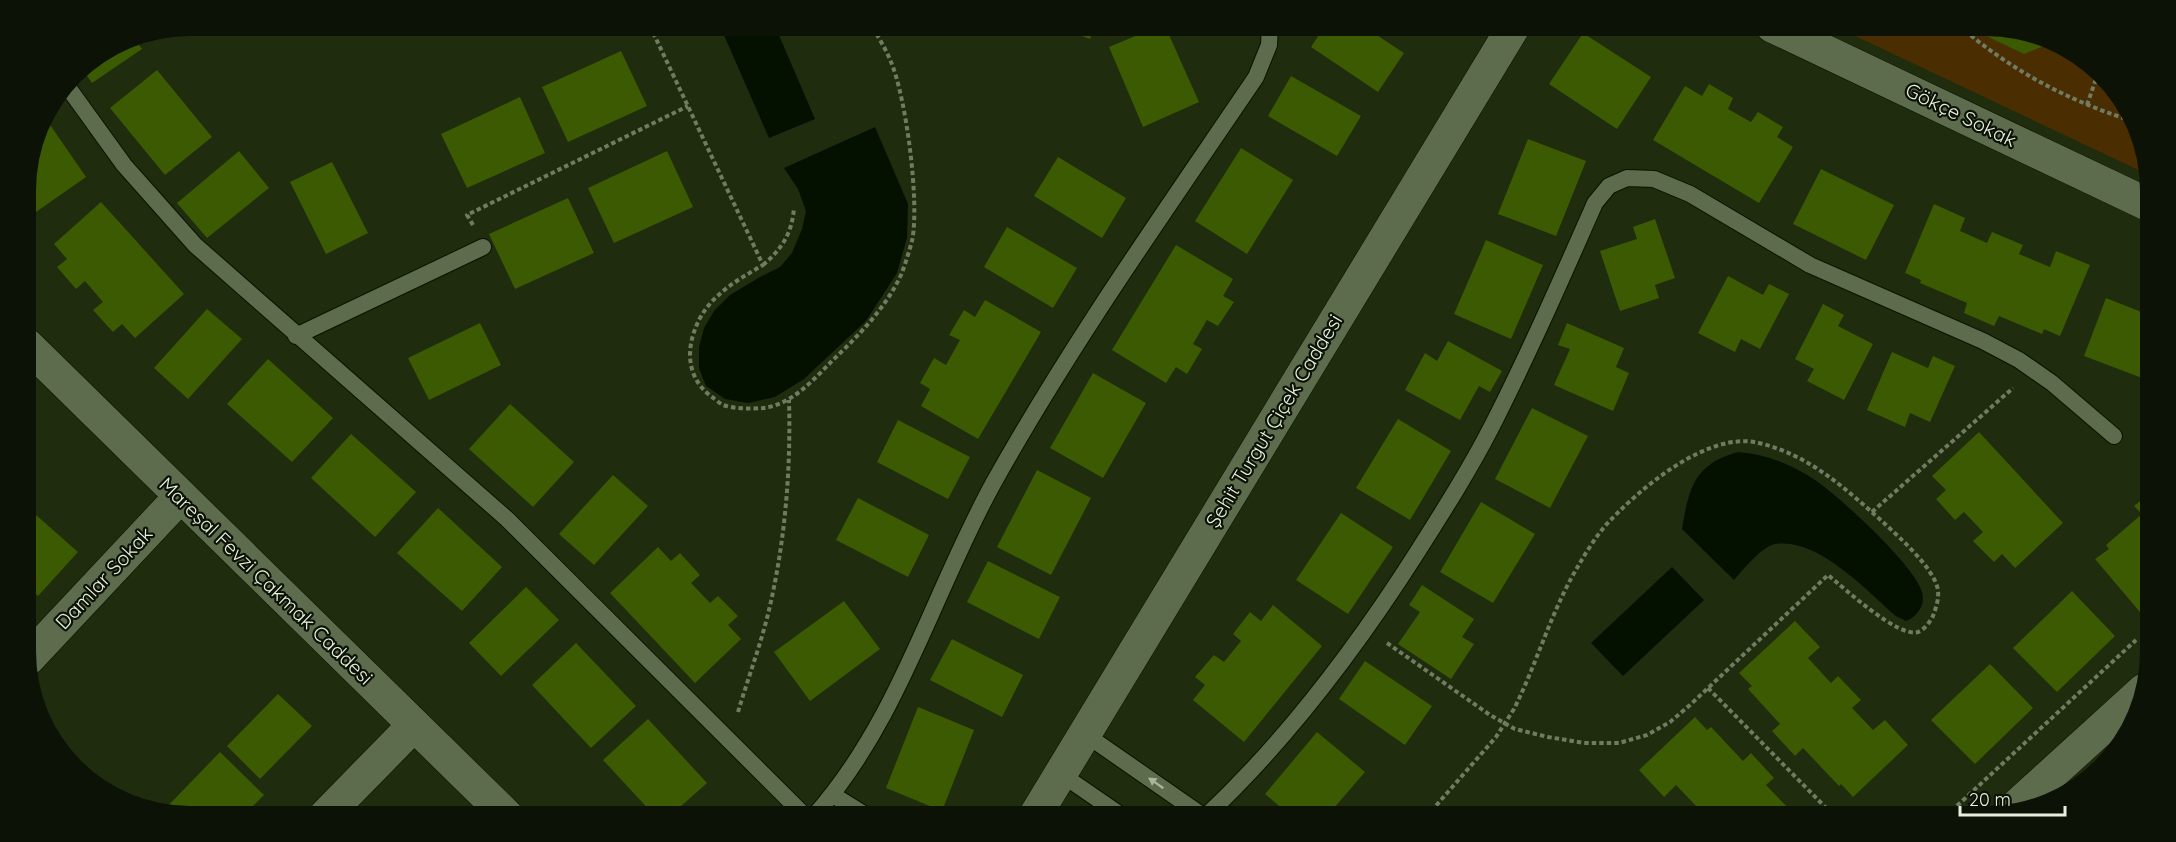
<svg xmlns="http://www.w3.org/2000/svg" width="2176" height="842" viewBox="0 0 2176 842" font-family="Quicksand,sans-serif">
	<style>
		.green { fill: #4b2d02 }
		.water { fill: #051100 }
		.building { fill: #3b5a02 }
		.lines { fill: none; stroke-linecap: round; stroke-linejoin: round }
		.service-casing { stroke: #081400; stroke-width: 18 }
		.minor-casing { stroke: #081400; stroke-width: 34 }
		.tertiary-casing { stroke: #081400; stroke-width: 34 }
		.path { stroke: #707b62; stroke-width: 4; stroke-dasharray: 4.5 3; stroke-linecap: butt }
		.service { stroke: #5d6c4c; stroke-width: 16 }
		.minor { stroke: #5d6c4c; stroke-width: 33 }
		.tertiary { stroke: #5d6c4c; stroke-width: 33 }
		.oneway { fill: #a9b59c }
		.labels { text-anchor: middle; stroke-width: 4.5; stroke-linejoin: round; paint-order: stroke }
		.street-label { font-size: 20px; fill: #e7f0de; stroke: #0c1206 }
	</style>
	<rect width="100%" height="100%" fill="#1f2c0e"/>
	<polygon class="green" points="1834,26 1986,26 2039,34 2116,90 2149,168 2149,175"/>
	<g class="water">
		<polygon points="720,26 775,26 815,119 769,138"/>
		<polygon points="875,127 908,204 907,238 897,273 866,321 804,379 775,397 748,403 725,399 706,386 699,368 699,347 704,328 714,311 730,295 760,277 780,267 792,253 802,229 806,211 798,189 784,168"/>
		<path d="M1738,452C1766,454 1791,464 1815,480C1839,496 1915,566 1922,592C1926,605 1917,617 1906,621L1896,616C1867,591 1818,537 1775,544C1761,547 1743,570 1734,580L1682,529C1689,488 1694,464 1738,452Z"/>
		<polygon points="1672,567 1704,600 1623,676 1591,643"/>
	</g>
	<g class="building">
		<polygon points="1053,26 1095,26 1090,39"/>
		<polygon points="1159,26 1165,26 1199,102 1143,127 1109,47"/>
		<polygon points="1325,26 1363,26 1404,53 1378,92 1311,47"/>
		<polygon points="1976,26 2039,34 2051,43 2024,54 1978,32"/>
		<polygon points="1583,33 1651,77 1617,129 1549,84"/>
		<polygon points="133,37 142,49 92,83 81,67 127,38"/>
		<polygon points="621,51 647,106 568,142 542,87"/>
		<polygon points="157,70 212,137 165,175 110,108"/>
		<polygon points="1291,76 1361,116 1337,156 1268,116"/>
		<polygon points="1709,84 1733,98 1728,109 1751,122 1758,112 1783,127 1777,137 1793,147 1759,203 1653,140 1685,86 1702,96"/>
		<polygon points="520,97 545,153 467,188 441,134"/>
		<polygon points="44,116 86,177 36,212 26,197 26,179"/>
		<polygon points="1528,139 1586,161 1556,236 1498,214"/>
		<polygon points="1241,148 1293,180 1247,254 1195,221"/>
		<polygon points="239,151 269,188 207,238 177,203"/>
		<polygon points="667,151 693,207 614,243 588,188"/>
		<polygon points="1058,157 1126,198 1102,238 1034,196"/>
		<polygon points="332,162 368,233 326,254 290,182"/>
		<polygon points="1821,169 1894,205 1866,260 1793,224"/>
		<polygon points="568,198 594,253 515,289 489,234"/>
		<polygon points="101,202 184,294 135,338 122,324 113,332 93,310 103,302 85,281 76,289 57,267 67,259 54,244"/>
		<polygon points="1934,204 1965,218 1960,231 1987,243 1992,232 2023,245 2019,254 2050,267 2056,251 2090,265 2060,336 2044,329 2042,334 1999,316 1994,326 1964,313 1967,303 1920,283 1921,280 1905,273"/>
		<polygon points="1655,219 1675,278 1655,285 1659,298 1620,311 1600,251 1637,239 1633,227"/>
		<polygon points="1007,227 1077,268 1053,308 984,267"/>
		<polygon points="1486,240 1543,265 1511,339 1454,314"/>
		<polygon points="1176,245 1233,279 1223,296 1234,302 1218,326 1207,320 1193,344 1202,349 1187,374 1176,367 1166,383 1112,350"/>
		<polygon points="1728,276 1763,295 1769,284 1789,294 1760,349 1741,339 1735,352 1698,333"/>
		<polygon points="2106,298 2149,315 2150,381 2084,356"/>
		<polygon points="985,300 1041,332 978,439 921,406 930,389 920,383 934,358 946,365 960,340 949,335 964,310 975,317"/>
		<polygon points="1823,304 1844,315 1838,326 1873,344 1844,400 1807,381 1814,369 1795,359"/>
		<polygon points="207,309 242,339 188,399 154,368"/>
		<polygon points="480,323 501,365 429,400 408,358"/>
		<polygon points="1567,323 1624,348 1616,367 1629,373 1613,411 1554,385 1570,349 1558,345"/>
		<polygon points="1448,341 1502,371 1490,392 1479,386 1460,420 1405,390 1425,353 1437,361"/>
		<polygon points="1892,352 1928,368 1933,356 1955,366 1930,422 1910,413 1905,427 1867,410"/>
		<polygon points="268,359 333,418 292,462 227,404"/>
		<polygon points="1093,373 1146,403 1103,478 1050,448"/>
		<polygon points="510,404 574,462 533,507 469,449"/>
		<polygon points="1532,408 1588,436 1550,508 1495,479"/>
		<polygon points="1398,419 1451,451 1410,520 1356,488"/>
		<polygon points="898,420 970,457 948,499 877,462"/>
		<polygon points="1979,432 2063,523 2015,568 2002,554 1994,562 1973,541 1983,532 1964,512 1955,520 1936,499 1946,490 1932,476"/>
		<polygon points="351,434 416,492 375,537 311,478"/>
		<polygon points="1037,470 1091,498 1051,575 997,547"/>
		<polygon points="613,475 648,506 594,565 559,534"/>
		<polygon points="2150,493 2150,614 2145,618 2095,559 2109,549 2106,545 2142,514 2134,506"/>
		<polygon points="858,498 929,535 908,577 836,540"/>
		<polygon points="1481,502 1535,534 1493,603 1440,572"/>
		<polygon points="28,508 78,552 38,596 28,587"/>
		<polygon points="438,508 502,567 462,611 397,553"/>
		<polygon points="1341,513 1393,547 1348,614 1296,580"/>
		<polygon points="658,547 671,561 680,553 700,575 691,583 710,603 718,596 738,616 728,625 741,639 695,683 610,593"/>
		<polygon points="988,561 1060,597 1039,639 967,602"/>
		<polygon points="1422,585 1474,619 1462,637 1474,644 1451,679 1398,644 1420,612 1409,605"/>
		<polygon points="526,587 559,620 501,676 469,643"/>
		<polygon points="2072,591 2115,636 2057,692 2013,648"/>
		<polygon points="844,601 880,649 810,701 774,652"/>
		<polygon points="1273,605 1322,646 1244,742 1193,700 1205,685 1195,677 1214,655 1224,662 1241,641 1233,634 1250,612 1261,621"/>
		<polygon points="1795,621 1820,647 1808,658 1831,683 1838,676 1861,700 1852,708 1873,730 1885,720 1908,745 1853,797 1841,784 1839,786 1803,748 1795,756 1772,731 1780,724 1748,689 1752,686 1739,673"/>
		<polygon points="952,639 1023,675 1002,717 930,680"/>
		<polygon points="576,643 636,706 591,748 532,685"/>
		<polygon points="1365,661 1432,706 1405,745 1339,699"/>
		<polygon points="1990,664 2033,708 1975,764 1931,720"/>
		<polygon points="278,694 312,726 260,779 227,746"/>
		<polygon points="918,707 974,730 942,811 886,788"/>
		<polygon points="1695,717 1707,730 1711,727 1743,761 1751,753 1774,778 1766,785 1796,816 1691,816 1699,809 1676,785 1664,797 1639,770"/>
		<polygon points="648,719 707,783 670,816 655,816 603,760"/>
		<polygon points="1317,732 1365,772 1327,816 1291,816 1265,794"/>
		<polygon points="220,752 264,795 243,816 190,816 162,812"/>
		<polygon points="1250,809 1259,816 1243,816"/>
	</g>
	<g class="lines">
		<defs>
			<g id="service">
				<polyline points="67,86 124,165 195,245 507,519 805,816"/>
				<polyline points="296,336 483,247"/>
				<polyline points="1085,734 1203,816"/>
				<polyline points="1061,774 1122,816"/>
				<polyline points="833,795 867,816"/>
				<path d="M814,816C899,721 933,592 994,482C1072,342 1166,210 1256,77L1269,45L1270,26"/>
				<path d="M1206,816C1289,738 1357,647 1418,551C1444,510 1470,469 1492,426C1529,353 1562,278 1595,203L1609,186L1627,178L1654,179L1690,194L1810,265L1983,341L2019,360L2052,383L2114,436"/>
			</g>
			<g id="minor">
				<polyline points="1772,26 2149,205"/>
				<polyline points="28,659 180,497"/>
				<polyline points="2012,810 2144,690"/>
				<polyline points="325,816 414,725"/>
			</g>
			<g id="tertiary">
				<polyline points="27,345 507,816"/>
				<polyline points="1035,816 1514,26"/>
			</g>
		</defs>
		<use href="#service" class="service-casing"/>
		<use href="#minor" class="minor-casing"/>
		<use href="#tertiary" class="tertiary-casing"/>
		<g class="path">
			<path d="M650,26L763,265C739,279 712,294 699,320C685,348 686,378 712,397C715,399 719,403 723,405C735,409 751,409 763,408C792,405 814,379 833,360C859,335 885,309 901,275C905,265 909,252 912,241C920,203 906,97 891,62C886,49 878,37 872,26"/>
			<path d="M1959,26C2012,70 2062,98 2129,120"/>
			<polyline points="2087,105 2097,76"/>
			<polyline points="473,225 467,215 688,106"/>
			<path d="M763,265C782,249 792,233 794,208"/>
			<polyline points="1872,512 2013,388"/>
			<path d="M1387,643L1490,715L1515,729L1548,737L1584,743H1619L1647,735L1670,722L1690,705L1828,575C1844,588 1898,638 1918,632C1924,630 1930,622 1933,616C1936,608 1939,599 1938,590C1934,568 1900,538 1884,523C1847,490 1810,455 1759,443C1707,430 1637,491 1605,526C1595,538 1585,554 1577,568C1551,612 1537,663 1514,709L1496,737L1427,816"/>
			<polyline points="1708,688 1834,816"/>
			<path d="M738,712C748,678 761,644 769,610C785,542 791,470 789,400"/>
			<polyline points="1946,816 2136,640"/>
		</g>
		<use href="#service" class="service"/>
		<use href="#minor" class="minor"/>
		<use href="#tertiary" class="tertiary"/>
	</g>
	<defs><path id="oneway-solid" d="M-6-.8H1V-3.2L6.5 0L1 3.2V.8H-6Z" transform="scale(1.5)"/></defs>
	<use class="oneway" href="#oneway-solid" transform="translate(1156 783) rotate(-145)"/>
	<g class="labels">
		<g class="street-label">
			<text transform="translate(1961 115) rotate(26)" y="7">Gökçe Sokak</text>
			<text transform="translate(1274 421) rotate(-59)" y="7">Şehit Turgut Çiçek Caddesi</text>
			<text transform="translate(104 578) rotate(-47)" y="7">Damlar Sokak</text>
			<text transform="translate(266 581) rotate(44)" y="7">Mareşal Fevzi Çakmak Caddesi</text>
		</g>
	</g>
	<path d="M0 0H2176V842H0ZM190 36H1986A154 154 0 0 1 2140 190V652A154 154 0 0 1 1986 806H190A154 154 0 0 1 36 652V190A154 154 0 0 1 190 36Z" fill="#0c1206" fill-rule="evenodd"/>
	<path d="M1960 806v9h105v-9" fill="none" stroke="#e7f0de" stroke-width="3"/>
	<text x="1969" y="806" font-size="18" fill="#e7f0de" stroke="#0c1206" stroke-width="4.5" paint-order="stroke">20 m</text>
</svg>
